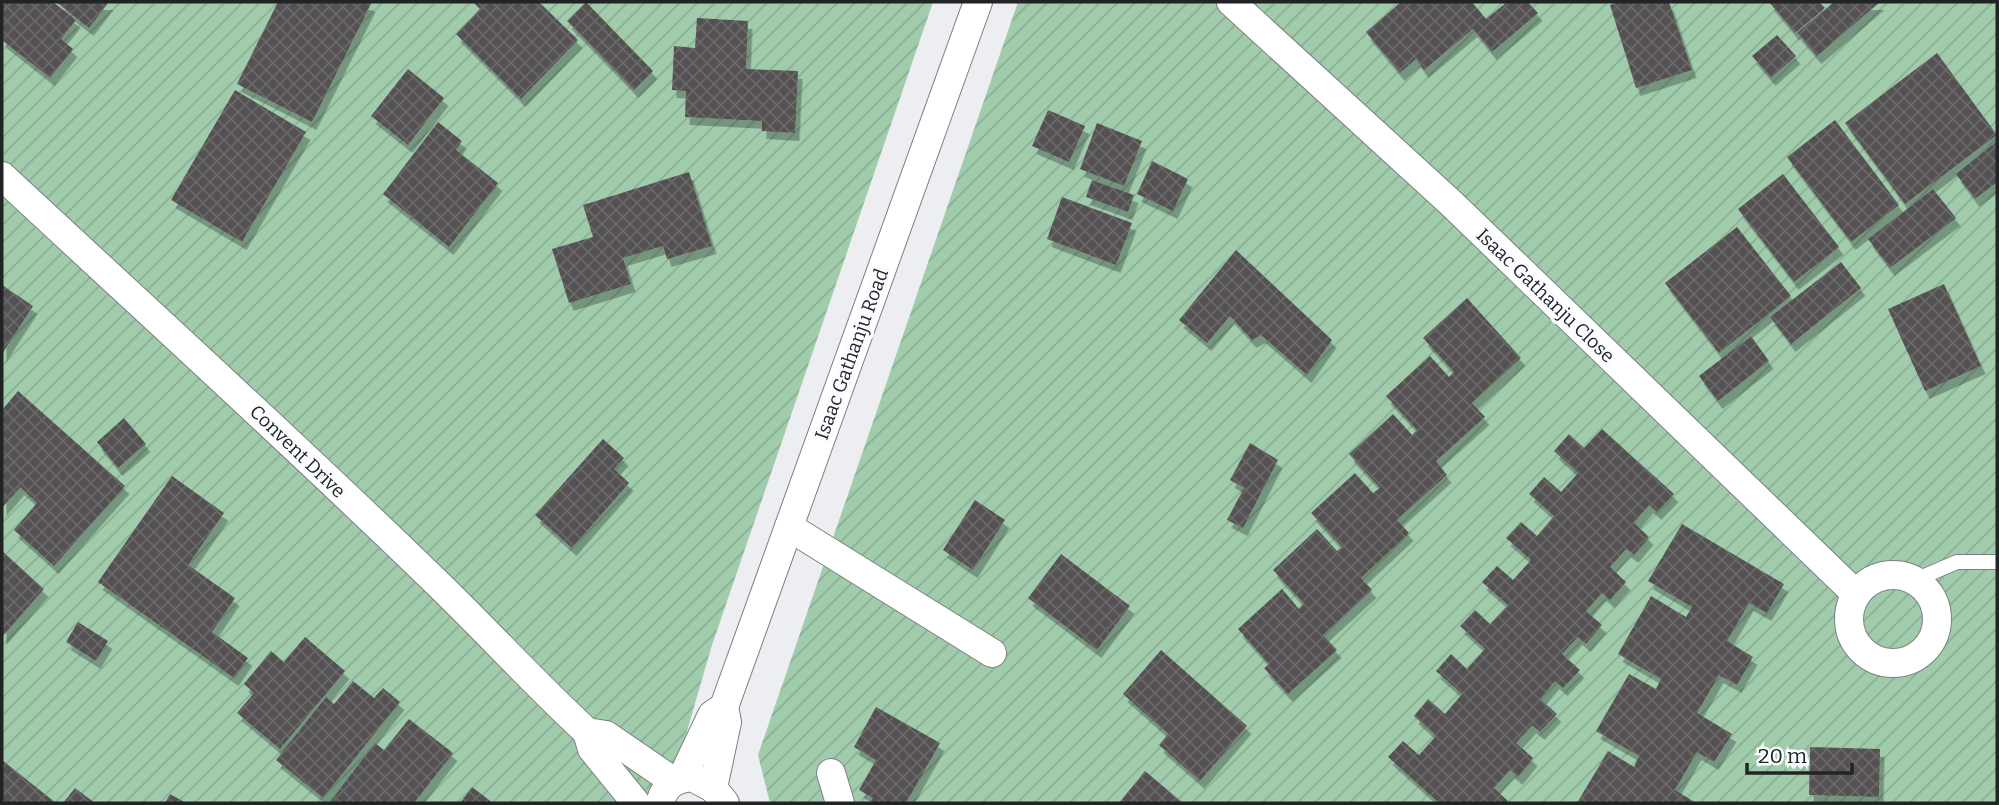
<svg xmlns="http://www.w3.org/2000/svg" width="1999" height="805" viewBox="0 0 1999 805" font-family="Bitter,serif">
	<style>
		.garden { fill: url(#garden-furrows) }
		.building { fill: url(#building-cross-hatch); filter: url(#shadow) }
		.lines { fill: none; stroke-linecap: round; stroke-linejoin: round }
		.service-casing { stroke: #7c7f82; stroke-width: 16 }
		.minor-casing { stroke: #7c7f82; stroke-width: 30 }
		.service { stroke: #fff; stroke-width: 14 }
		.minor { stroke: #fff; stroke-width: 28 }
		.labels { text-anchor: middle; stroke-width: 7; stroke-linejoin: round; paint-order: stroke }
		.street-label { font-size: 19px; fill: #222324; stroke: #fafcff }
	</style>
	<defs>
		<pattern id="garden-furrows" width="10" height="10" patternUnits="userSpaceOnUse" patternTransform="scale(1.75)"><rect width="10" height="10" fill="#a0ccac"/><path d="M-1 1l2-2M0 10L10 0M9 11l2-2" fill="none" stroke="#8aaf94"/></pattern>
		<pattern id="building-cross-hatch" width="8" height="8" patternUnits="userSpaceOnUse" patternTransform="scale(1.75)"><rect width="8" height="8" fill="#555153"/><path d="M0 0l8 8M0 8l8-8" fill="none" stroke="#6a6768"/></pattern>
		<filter id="shadow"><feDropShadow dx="4.5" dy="8" stdDeviation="0" flood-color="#0004"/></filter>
	</defs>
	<rect width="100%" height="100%" fill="#eceef2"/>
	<g class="garden">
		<polygon points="2,2 933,2 712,645 666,803 2,803"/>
		<polygon points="1018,2 1997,2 1997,803 770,803 758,755"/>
	</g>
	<g class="building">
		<polygon points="2,2 53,2 76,20 61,39 73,49 50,78 2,40"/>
		<polygon points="56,2 109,2 89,28"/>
		<polygon points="278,2 367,2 371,4 312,122 237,84"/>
		<polygon points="473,2 539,2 578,40 521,99 456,34 480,9"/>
		<polygon points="586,2 653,71 634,90 567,21"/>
		<polygon points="1401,2 1472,2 1486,19 1507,2 1528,2 1538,13 1492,52 1473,29 1424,70 1416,59 1400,73 1366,32"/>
		<polygon points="1619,2 1669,2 1692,70 1636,88 1610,5"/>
		<polygon points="1769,2 1819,2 1825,8 1795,33"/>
		<polygon points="1834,2 1880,2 1817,56 1797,33"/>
		<polygon points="697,18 748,21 746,69 798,71 795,133 762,131 762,121 685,117 686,91 672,90 674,46 695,48"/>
		<polygon points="1777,35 1796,56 1771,78 1752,56"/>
		<polygon points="1937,53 1997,135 1905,204 1845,123"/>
		<polygon points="408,69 444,98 408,145 371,116"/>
		<polygon points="235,90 306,132 242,242 171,200"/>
		<polygon points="1048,110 1085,126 1069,162 1032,146"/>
		<polygon points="1835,120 1899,205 1851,242 1787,157"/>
		<polygon points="438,122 462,141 456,150 498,183 449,247 383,194"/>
		<polygon points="1097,123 1142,141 1124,186 1080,169"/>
		<polygon points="1997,141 1997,182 1975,199 1956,174"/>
		<polygon points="1152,161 1188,179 1173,211 1137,194"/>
		<polygon points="689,172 712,246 667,259 663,246 623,258 631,284 569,303 552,249 593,237 583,205"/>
		<polygon points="1783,174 1839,247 1794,282 1738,209"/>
		<polygon points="1092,180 1134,195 1128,212 1086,197"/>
		<polygon points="1933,189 1956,218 1890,268 1868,239"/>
		<polygon points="1062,197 1132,223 1116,265 1047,239"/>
		<polygon points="1737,227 1791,296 1719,353 1665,283"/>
		<polygon points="1236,250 1332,340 1307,375 1261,335 1252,340 1230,316 1207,343 1179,320"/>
		<polygon points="1841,262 1861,288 1791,344 1770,317"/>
		<polygon points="1944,284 1981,366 1925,391 1888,309"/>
		<polygon points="2,285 33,306 2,354"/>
		<polygon points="1467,298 1521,358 1472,403 1485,417 1436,461 1447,475 1397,520 1409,533 1361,578 1372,590 1323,635 1337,650 1288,694 1264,668 1269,664 1238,629 1282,589 1299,609 1304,604 1273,570 1317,529 1337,551 1342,547 1311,513 1355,473 1373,493 1380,488 1349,454 1393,414 1412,435 1417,430 1386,396 1430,356 1449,377 1454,372 1423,338"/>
		<polygon points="1751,336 1769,361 1718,401 1699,376"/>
		<polygon points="18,391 125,486 54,566 14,530 37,503 20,487 2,508 2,410"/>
		<polygon points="124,418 146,444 118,468 97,442"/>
		<polygon points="1602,429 1674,494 1657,512 1649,505 1634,523 1649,537 1634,555 1626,549 1610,567 1626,582 1610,600 1602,593 1586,611 1602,625 1586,644 1578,637 1562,654 1580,670 1563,688 1555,681 1540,699 1557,714 1540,732 1532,725 1516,743 1533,758 1518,777 1510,770 1494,788 1508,801 1506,803 1439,803 1388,757 1403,741 1419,755 1436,736 1414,716 1428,699 1445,714 1462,694 1436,671 1451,654 1467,669 1485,649 1460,626 1475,610 1490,624 1508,605 1482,582 1497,566 1513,580 1531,560 1506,538 1521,522 1537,536 1554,516 1529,494 1544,477 1561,492 1578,473 1554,451 1569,434 1584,448"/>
		<polygon points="603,439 624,458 614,469 629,483 572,548 535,515"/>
		<polygon points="1250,443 1278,460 1243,528 1227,520 1244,488 1230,480"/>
		<polygon points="172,476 224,513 188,565 235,598 212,632 248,658 234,678 98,582"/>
		<polygon points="975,500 1005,520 973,570 943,550"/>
		<polygon points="1682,524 1784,584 1767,613 1749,603 1727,641 1753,657 1737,685 1719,675 1697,713 1732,734 1714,762 1697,752 1675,790 1696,803 1577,803 1608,751 1634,767 1639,756 1596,731 1629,674 1656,689 1661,679 1618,654 1651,596 1686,617 1692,607 1648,581"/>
		<polygon points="2,551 44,589 2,637"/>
		<polygon points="1061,554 1130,606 1097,650 1028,598"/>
		<polygon points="78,622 108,641 96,661 66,642"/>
		<polygon points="305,637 345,671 280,749 237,713 254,693 244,684 271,651 284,662"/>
		<polygon points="1161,650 1247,726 1200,781 1159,745 1168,734 1123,694"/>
		<polygon points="353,681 374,698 383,688 400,702 323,798 276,760 326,697 334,704"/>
		<polygon points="876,707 940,743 906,803 869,803 873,798 859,790 876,760 854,747"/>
		<polygon points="409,719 453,753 414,803 329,803 375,743 384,750"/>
		<polygon points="1810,747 1880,749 1879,797 1809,795"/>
		<polygon points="2,760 56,803 2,803"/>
		<polygon points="1145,771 1183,803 1119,803"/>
		<polygon points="472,787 493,803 460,803"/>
		<polygon points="75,788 95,803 63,803"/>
		<polygon points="170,794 186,803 165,803"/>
	</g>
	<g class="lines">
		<defs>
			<polyline id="service" points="1915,580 1957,562 1997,562"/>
			<g id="minor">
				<polyline points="1231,2 1452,204 1856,594"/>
				<path d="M2,176C146,310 292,442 433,579C485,629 534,683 587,732"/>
				<polyline points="789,527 992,653"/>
				<circle cx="1893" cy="619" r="44"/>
				<polyline points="724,707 978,2"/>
				<polyline points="587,732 606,735 673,781"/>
				<polyline points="587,732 592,749 636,803"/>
				<polyline points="831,773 840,803"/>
				<polyline points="682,778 712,715 724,707"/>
				<polyline points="713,788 727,722 724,707"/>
				<path d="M660,803C665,785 674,779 692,777L713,788L725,803"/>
			</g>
		</defs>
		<use href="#service" class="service-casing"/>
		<use href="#minor" class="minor-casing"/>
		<use href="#service" class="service"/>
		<use href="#minor" class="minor"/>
	</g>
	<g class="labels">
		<g class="street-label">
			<text transform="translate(1546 295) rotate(44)" y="7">Isaac Gathanju Close</text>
			<text transform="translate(851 354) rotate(-70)" y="7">Isaac Gathanju Road</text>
			<text transform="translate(298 451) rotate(44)" y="7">Convent Drive</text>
		</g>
	</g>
	<rect width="1999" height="805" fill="none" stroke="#222324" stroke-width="7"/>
	<path d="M1747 763v10h105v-10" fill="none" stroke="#222324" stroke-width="3.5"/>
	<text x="1758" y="763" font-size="21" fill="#222324" stroke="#fafcff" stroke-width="5" paint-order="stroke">20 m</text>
</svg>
